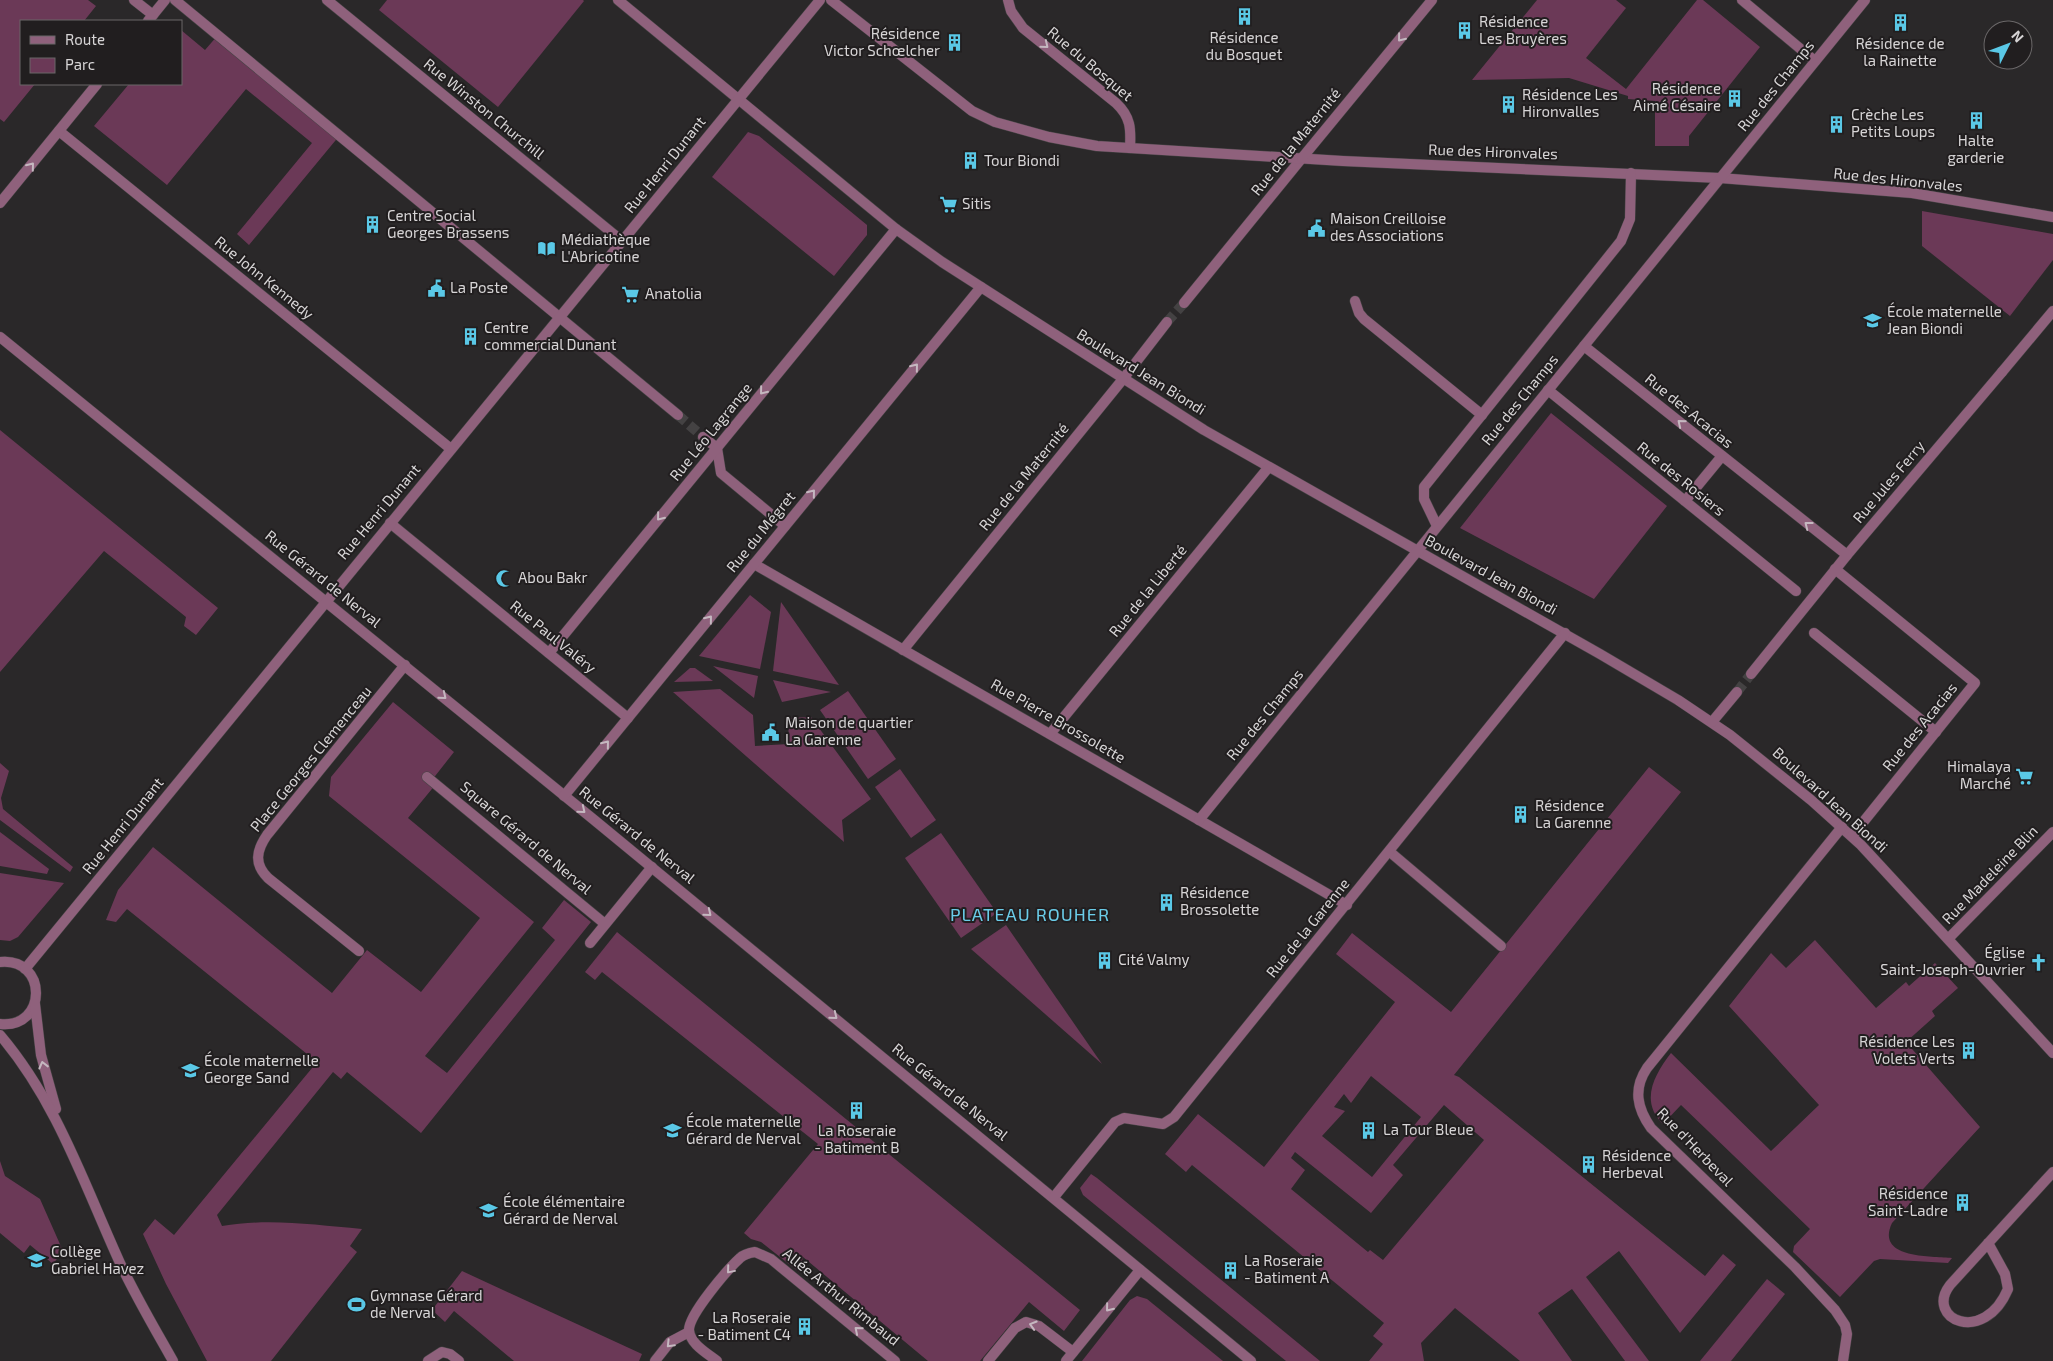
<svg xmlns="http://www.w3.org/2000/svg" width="2053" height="1361" viewBox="0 0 2053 1361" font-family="'Exo 2',sans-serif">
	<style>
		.green { fill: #6b3957; fill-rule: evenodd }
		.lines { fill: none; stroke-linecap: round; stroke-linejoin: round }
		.pedestrian-tunnel { stroke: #444243; stroke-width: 10; stroke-dasharray: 10 5; stroke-linecap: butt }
		.minor-tunnel { stroke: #444243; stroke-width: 10; stroke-dasharray: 10 5; stroke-linecap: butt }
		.pedestrian-casing { stroke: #464445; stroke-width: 11 }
		.minor-casing { stroke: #464445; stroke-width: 11 }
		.pedestrian { stroke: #8f617c; stroke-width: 10 }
		.minor { stroke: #8f617c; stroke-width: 10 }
		.oneway { stroke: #c5b8c0 }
		.labels { text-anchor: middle; stroke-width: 4; stroke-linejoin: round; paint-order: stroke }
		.poi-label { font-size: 15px; fill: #d7d5d6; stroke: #211e1f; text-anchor: start }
		.street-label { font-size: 15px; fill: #d7d5d6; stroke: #211e1f }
		.quarter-label { font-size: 18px; letter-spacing: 1px; fill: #6bcde9; stroke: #211e1f }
	</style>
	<rect width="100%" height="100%" fill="#2a2829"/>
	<g class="green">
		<polygon points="0,0 88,0 96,6 84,21 21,21 21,84 35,84 4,122 0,119"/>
		<polygon points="387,0 583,0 584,1 498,107 379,10"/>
		<polygon points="1537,0 1616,0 1626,8 1586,58 1626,89 1697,0 1703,0 1760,47 1689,136 1689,146 1655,146 1655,101 1628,99 1628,96 1569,78 1472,80"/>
		<polygon points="181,30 205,50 218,35 340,135 249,245 237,234 312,143 246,89 167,185 94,126 129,84 181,84"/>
		<polygon points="748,132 759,136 867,225 867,235 834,276 712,177"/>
		<polygon points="1922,211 2053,234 2053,260 2010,316 1922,246"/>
		<polygon points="1551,413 1667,506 1594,599 1460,528"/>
		<polygon points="0,430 218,608 196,635 184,626 186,617 104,551 0,672"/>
		<polygon points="750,595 771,612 760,669 699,656"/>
		<polygon points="781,602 839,685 773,671"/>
		<polygon points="713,666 758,676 754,698"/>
		<polygon points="690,668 695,668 713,681 674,682"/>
		<polygon points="773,680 831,692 782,702"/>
		<polygon points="720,689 753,715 755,746 789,744 788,718 811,717 871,799 842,820 844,842 673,692"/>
		<polygon points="848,691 896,759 868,779 820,710"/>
		<path d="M393,702L454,752L432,780L436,784L408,818L534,922L425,1056L447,1073L555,940L542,928L564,900L591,922L421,1133L347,1072L341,1079L333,1072L217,1215L222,1226C270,1218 314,1225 362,1229L350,1246L357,1252L271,1361H207L166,1284L143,1234L155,1219L174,1235L317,1062L127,909L116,922L106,920L118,890L153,847L332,993L367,950L421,992L480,918L329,796L331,777Z"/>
		<polygon points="0,763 9,771 1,798 3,809 73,867 70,872 0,820"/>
		<path d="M1649,767L1681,792L1454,1075L1459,1077L1705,1276L1723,1254L1736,1265L1680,1333L1619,1251L1586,1277L1649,1361H1625L1572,1289L1538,1313L1572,1361H1520L1455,1308L1421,1343L1424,1361H1369L1383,1344L1373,1336L1384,1323L1192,1165L1186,1172L1165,1154L1198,1114L1264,1167L1395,1002L1336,954L1352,933L1451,1012ZM1371,1076L1421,1117L1372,1177L1322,1136L1345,1111L1334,1107L1344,1094L1351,1103ZM1444,1105L1484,1140L1383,1260L1370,1250L1368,1252L1291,1189L1305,1170L1291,1158L1295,1152L1371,1213L1403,1175L1393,1165Z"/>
		<polygon points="900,769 936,820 911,838 875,787"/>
		<polygon points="0,832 49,869 47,874 0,866"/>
		<polygon points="941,833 997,913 961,938 905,858"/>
		<polygon points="0,873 64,883 18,937 10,941 0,940"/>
		<polygon points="1006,925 1102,1064 971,949"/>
		<polygon points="617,932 1080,1310 1064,1331 1029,1302 980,1361 928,1361 803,1257 799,1272 761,1242 751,1239 744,1233 818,1144 602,972 595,980 585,972"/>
		<path d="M1815,940L1876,1008L1906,982L1909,986L1935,963L1958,988L1932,1011L1935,1016L1906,1042L1980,1127L1892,1223C1875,1259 1931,1256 1952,1258L1948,1263L1880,1259L1874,1261L1840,1297L1793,1252L1794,1246L1810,1229L1681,1105L1663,1124C1639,1101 1655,1074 1671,1053L1771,1151L1819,1105L1729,1006L1771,953L1786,968Z"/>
		<polygon points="0,1161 5,1176 40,1199 63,1251 53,1264 30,1245 24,1253 0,1233"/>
		<polygon points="1091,1174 1097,1178 1320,1361 1286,1361 1083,1195 1080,1188"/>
		<polygon points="462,1271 642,1354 639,1361 514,1361 454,1311 445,1322 432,1310"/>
		<polygon points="1767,1279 1785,1294 1731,1361 1700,1361"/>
		<polygon points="1137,1296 1147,1299 1223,1361 1082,1361 1130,1300"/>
	</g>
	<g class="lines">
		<g class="pedestrian-tunnel">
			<polyline points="1167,322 1184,303"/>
			<polyline points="678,415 703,437"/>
		</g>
		<polyline class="minor-tunnel" points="1737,692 1751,674"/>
		<defs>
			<g id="pedestrian">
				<polyline points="175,0 678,415"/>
				<polyline points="1184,303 1302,158"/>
				<polyline points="1123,379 1167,322"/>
				<polyline points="703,437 717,448 721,473 785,526"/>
				<polyline points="1847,555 2002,372"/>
			</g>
			<g id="minor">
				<polyline points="134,0 153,15"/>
				<polyline points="327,0 622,241"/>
				<polyline points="618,0 896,229 942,262 1204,430 1600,654 1678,700 1730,735 1811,800 1861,845 2053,1053"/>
				<polyline points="831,0 972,111 995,122 1049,137 1097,146 1343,161 1720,178 1912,193 2053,217"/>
				<path d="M1008,0L1011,11L1023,28L1116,103C1131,117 1131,129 1130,148"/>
				<polyline points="1742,0 1815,61"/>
				<polyline points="148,21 165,0"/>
				<polyline points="59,131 451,449"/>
				<polyline points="1302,158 1432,0"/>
				<polyline points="0,203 97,84"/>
				<polyline points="1355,301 1359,313 1364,319 1482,415"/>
				<polyline points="0,337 593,819 1251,1361"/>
				<polyline points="1584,346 1847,555 1751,674"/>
				<polyline points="2002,372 2053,311"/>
				<polyline points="1548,390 1796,591"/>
				<polyline points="1685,501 1722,456"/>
				<polyline points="390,523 628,718"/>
				<polyline points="1437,526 1424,499 1424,487 1621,241 1630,219 1631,173"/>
				<polyline points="754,564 1347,905"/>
				<polyline points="1835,569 1975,683 1852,836"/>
				<polyline points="1814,633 1936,732"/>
				<polyline points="903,650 1123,379"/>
				<polyline points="549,653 896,229"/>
				<polyline points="1712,722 1737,692"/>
				<polyline points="1050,734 1268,468"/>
				<polyline points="427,777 605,924"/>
				<polyline points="564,796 981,287"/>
				<polyline points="1199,820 1865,0"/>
				<path d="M1842,827L1647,1068C1633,1089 1637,1108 1651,1128L1795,1267L1835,1310L1845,1325L1847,1334L1843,1361"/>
				<polyline points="1390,852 1501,946"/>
				<polyline points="1949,938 2053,832"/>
				<polyline points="590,943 652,867"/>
				<path d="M359,951L268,878C254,864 256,851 267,835L405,665"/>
				<path d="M0,962C48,957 48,1029 0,1024"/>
				<polyline points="25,969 820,0"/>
				<polyline points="35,1004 41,1055 56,1109"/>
				<path d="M0,1035C57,1102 84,1184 120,1263C136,1297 155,1329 173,1361"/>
				<polyline points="1054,1197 1115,1122 1124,1118 1163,1124 1174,1117 1565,633"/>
				<path d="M1988,1243L2005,1274L2008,1289C1984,1346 1924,1319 1950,1285L2053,1172"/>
				<polyline points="428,1361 442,1352 450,1354 459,1361"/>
				<polyline points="655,1361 670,1342 689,1332"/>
				<path d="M717,1361C707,1353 690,1344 689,1330C689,1314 728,1269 740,1258C744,1254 749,1253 755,1252L771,1259L895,1361"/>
				<polyline points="988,1361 1015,1328 1026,1322 1039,1326 1073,1352"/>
				<polyline points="1066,1361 1140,1270"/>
			</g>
		</defs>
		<use href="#pedestrian" class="pedestrian-casing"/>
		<use href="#minor" class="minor-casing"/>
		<use href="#pedestrian" class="pedestrian"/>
		<use href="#minor" class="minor"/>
	</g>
	<defs><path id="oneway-chevron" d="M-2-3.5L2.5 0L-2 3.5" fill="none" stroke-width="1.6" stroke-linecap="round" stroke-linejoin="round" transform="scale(1.25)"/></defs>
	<g class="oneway">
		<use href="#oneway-chevron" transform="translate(1401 38) rotate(129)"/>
		<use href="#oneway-chevron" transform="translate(1045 45) rotate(39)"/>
		<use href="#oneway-chevron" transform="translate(31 166) rotate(-51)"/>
		<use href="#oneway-chevron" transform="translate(915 367) rotate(-51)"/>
		<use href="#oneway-chevron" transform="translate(763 391) rotate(129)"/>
		<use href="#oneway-chevron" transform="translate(1681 423) rotate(-141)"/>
		<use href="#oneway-chevron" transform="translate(812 493) rotate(-51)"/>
		<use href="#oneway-chevron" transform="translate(660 517) rotate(129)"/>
		<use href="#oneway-chevron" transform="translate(1808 525) rotate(-142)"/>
		<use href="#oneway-chevron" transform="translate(709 619) rotate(-51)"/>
		<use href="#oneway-chevron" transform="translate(443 696) rotate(39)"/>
		<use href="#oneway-chevron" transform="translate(606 744) rotate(-51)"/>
		<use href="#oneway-chevron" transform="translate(582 810) rotate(39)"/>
		<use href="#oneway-chevron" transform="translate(708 913) rotate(39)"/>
		<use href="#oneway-chevron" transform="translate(834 1016) rotate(39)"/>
		<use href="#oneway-chevron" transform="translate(43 1065) rotate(-104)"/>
		<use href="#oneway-chevron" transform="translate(730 1270) rotate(130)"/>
		<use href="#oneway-chevron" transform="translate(1109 1308) rotate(129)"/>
		<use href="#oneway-chevron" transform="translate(1033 1325) rotate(-163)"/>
		<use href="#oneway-chevron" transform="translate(858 1330) rotate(-140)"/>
		<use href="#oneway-chevron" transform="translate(670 1344) rotate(134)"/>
	</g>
	<defs>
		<symbol id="building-bare" viewBox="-9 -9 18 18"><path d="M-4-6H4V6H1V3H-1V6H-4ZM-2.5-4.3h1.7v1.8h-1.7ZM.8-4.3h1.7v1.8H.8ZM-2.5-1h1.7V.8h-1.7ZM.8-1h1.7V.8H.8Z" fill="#5ac8e6" stroke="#211e1f" stroke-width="2.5" paint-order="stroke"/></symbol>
		<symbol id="supermarket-bare" viewBox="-9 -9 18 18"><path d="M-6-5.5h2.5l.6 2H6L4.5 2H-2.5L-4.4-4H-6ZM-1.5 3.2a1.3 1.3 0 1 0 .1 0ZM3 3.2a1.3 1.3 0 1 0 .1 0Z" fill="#5ac8e6" stroke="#211e1f" stroke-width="2.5" paint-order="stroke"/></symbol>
		<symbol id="civic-bare" viewBox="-9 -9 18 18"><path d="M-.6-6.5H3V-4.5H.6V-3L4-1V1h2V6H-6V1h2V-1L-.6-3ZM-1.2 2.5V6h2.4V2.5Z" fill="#5ac8e6" stroke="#211e1f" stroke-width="2.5" paint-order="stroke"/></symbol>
		<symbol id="library-bare" viewBox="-9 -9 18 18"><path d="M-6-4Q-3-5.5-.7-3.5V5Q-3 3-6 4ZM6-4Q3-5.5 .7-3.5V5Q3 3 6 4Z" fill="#5ac8e6" stroke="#211e1f" stroke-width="2.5" paint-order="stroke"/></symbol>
		<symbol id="school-bare" viewBox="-9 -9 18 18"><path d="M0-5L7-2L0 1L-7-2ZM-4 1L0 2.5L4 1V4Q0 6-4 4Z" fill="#5ac8e6" stroke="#211e1f" stroke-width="2.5" paint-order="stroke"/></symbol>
		<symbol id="mosque-bare" viewBox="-9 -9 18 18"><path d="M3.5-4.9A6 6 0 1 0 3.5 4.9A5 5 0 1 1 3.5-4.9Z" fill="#5ac8e6" stroke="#211e1f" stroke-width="2.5" paint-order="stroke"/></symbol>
		<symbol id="church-bare" viewBox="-9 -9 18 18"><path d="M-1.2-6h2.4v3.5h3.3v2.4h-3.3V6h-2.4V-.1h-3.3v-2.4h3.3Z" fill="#5ac8e6" stroke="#211e1f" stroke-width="2.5" paint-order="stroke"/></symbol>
		<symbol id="stadium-bare" viewBox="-9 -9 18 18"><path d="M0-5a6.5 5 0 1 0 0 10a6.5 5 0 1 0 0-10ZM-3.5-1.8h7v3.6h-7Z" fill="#5ac8e6" stroke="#211e1f" stroke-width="2.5" paint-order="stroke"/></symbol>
	</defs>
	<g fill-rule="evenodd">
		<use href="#building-bare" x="1232" y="4" width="25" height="25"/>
		<use href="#building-bare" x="1888" y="10" width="25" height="25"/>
		<use href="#building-bare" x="1452" y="18" width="25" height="25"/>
		<use href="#building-bare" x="942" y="30" width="25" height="25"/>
		<use href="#building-bare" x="1722" y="86" width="25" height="25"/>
		<use href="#building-bare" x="1496" y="92" width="25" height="25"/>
		<use href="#building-bare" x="1964" y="108" width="25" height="25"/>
		<use href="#building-bare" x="1824" y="112" width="25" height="25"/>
		<use href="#building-bare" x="958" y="148" width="25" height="25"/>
		<use href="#supermarket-bare" x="936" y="192" width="25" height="25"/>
		<use href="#building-bare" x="360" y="212" width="25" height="25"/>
		<use href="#civic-bare" x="1304" y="216" width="25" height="25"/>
		<use href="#library-bare" x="534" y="236" width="25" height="25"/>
		<use href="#civic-bare" x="424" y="276" width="25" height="25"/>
		<use href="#supermarket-bare" x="618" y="282" width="25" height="25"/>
		<use href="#school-bare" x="1860" y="308" width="25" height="25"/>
		<use href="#building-bare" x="458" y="324" width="25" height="25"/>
		<use href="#mosque-bare" x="492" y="566" width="25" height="25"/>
		<use href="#civic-bare" x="758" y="720" width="25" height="25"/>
		<use href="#supermarket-bare" x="2012" y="764" width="25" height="25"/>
		<use href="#building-bare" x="1508" y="802" width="25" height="25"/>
		<use href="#building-bare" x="1154" y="890" width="25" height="25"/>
		<use href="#building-bare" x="1092" y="948" width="25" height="25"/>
		<use href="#church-bare" x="2026" y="950" width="25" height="25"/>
		<use href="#building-bare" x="1956" y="1038" width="25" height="25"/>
		<use href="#school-bare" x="178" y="1058" width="25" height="25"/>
		<use href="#building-bare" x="844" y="1098" width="25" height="25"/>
		<use href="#building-bare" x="1356" y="1118" width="25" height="25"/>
		<use href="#school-bare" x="660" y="1118" width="25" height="25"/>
		<use href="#building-bare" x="1576" y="1152" width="25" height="25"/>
		<use href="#building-bare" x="1950" y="1190" width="25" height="25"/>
		<use href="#school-bare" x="476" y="1198" width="25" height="25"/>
		<use href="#school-bare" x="24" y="1248" width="25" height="25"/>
		<use href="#building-bare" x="1218" y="1258" width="25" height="25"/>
		<use href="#stadium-bare" x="344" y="1292" width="25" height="25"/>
		<use href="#building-bare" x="792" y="1314" width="25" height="25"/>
	</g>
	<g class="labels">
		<g class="poi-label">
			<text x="1479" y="27">Résidence<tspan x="1479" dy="17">Les Bruyères</tspan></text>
			<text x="940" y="39" text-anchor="end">Résidence<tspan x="940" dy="17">Victor Schœlcher</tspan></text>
			<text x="1244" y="43" text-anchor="middle">Résidence<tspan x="1244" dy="17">du Bosquet</tspan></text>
			<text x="1900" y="49" text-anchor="middle">Résidence de<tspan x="1900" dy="17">la Rainette</tspan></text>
			<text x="1721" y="94" text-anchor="end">Résidence<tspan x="1721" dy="17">Aimé Césaire</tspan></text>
			<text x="1522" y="100">Résidence Les<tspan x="1522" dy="17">Hironvalles</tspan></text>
			<text x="1851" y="120">Crèche Les<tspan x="1851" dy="17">Petits Loups</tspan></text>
			<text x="1976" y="146" text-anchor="middle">Halte<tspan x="1976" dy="17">garderie</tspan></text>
			<text x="984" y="166">Tour Biondi</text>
			<text x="962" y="209">Sitis</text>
			<text x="387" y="221">Centre Social<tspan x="387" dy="17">Georges Brassens</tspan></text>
			<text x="1330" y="224">Maison Creilloise<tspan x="1330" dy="17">des Associations</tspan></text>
			<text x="561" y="245">Médiathèque<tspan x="561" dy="17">L'Abricotine</tspan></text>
			<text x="450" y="293">La Poste</text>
			<text x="645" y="299">Anatolia</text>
			<text x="1887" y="317">École maternelle<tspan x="1887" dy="17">Jean Biondi</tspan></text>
			<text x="484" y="333">Centre<tspan x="484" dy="17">commercial Dunant</tspan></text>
			<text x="518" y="583">Abou Bakr</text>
			<text x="785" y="728">Maison de quartier<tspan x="785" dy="17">La Garenne</tspan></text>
			<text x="2011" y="772" text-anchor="end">Himalaya<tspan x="2011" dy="17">Marché</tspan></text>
			<text x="1535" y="811">Résidence<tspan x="1535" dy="17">La Garenne</tspan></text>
			<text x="1180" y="898">Résidence<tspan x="1180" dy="17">Brossolette</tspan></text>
			<text x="2025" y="958" text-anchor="end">Église<tspan x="2025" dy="17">Saint-Joseph-Ouvrier</tspan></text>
			<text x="1118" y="965">Cité Valmy</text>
			<text x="1955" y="1047" text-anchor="end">Résidence Les<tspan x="1955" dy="17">Volets Verts</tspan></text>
			<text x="204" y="1066">École maternelle<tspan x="204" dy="17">George Sand</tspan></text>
			<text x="686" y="1127">École maternelle<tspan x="686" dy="17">Gérard de Nerval</tspan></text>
			<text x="1383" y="1135">La Tour Bleue</text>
			<text x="857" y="1136" text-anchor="middle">La Roseraie<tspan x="857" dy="17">- Batiment B</tspan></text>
			<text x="1602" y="1161">Résidence<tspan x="1602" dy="17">Herbeval</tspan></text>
			<text x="1948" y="1199" text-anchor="end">Résidence<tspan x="1948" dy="17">Saint-Ladre</tspan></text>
			<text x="503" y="1207">École élémentaire<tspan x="503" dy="17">Gérard de Nerval</tspan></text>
			<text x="51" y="1257">Collège<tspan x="51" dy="17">Gabriel Havez</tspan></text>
			<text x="1244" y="1266">La Roseraie<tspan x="1244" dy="17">- Batiment A</tspan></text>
			<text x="370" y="1301">Gymnase Gérard<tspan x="370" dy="17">de Nerval</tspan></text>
			<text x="791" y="1323" text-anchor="end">La Roseraie<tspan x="791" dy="17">- Batiment C4</tspan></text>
		</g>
		<g class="street-label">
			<text transform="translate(1090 64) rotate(40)" y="5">Rue du Bosquet</text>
			<text transform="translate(1776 86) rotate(-51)" y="5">Rue des Champs</text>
			<text transform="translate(484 109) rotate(39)" y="5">Rue Winston Churchill</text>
			<text transform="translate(1296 142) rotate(-51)" y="5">Rue de la Maternité</text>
			<text transform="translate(1493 152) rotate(2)" y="5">Rue des Hironvales</text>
			<text transform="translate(665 165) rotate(-51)" y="5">Rue Henri Dunant</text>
			<text transform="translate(1898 180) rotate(6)" y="5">Rue des Hironvales</text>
			<text transform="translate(264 278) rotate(39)" y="5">Rue John Kennedy</text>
			<text transform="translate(1141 372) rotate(32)" y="5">Boulevard Jean Biondi</text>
			<text transform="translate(1520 400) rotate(-51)" y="5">Rue des Champs</text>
			<text transform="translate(1689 411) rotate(39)" y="5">Rue des Acacias</text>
			<text transform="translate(711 432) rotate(-51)" y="5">Rue Léo Lagrange</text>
			<text transform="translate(1024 477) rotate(-51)" y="5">Rue de la Maternité</text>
			<text transform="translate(1681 479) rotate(39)" y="5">Rue des Rosiers</text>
			<text transform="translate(1889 482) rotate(-50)" y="5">Rue Jules Ferry</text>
			<text transform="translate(379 512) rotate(-50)" y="5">Rue Henri Dunant</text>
			<text transform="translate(761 532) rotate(-51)" y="5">Rue du Mégret</text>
			<text transform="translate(1491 575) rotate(29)" y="5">Boulevard Jean Biondi</text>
			<text transform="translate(323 579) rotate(39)" y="5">Rue Gérard de Nerval</text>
			<text transform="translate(1148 591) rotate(-51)" y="5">Rue de la Liberté</text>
			<text transform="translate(553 637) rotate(39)" y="5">Rue Paul Valéry</text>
			<text transform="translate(1265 715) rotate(-51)" y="5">Rue des Champs</text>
			<text transform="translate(1058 721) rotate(30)" y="5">Rue Pierre Brossolette</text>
			<text transform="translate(1920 727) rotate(-51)" y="5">Rue des Acacias</text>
			<text transform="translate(311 759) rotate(-51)" y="5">Place Georges Clemenceau</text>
			<text transform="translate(1830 800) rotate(42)" y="5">Boulevard Jean Biondi</text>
			<text transform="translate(123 826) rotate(-51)" y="5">Rue Henri Dunant</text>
			<text transform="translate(637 835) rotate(39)" y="5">Rue Gérard de Nerval</text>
			<text transform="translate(526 838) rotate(40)" y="5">Square Gérard de Nerval</text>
			<text transform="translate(1990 875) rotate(-46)" y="5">Rue Madeleine Blin</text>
			<text transform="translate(1308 928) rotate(-51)" y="5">Rue de la Garenne</text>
			<text transform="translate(950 1092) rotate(39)" y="5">Rue Gérard de Nerval</text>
			<text transform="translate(1695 1147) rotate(46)" y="5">Rue d'Herbeval</text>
			<text transform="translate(841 1297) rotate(39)" y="5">Allée Arthur Rimbaud</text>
		</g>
		<g class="quarter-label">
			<text x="1030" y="921">PLATEAU ROUHER</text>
		</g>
	</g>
	<rect x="20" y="20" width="162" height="65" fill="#211e1f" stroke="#6a6768"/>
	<rect x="30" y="36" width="25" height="8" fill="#8f617c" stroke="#6a6768"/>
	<text x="65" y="45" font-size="15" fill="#d7d5d6">Route</text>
	<rect x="30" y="58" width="25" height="15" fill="#6b3957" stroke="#6a6768"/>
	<text x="65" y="70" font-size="15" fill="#d7d5d6">Parc</text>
	<g transform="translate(2008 45) rotate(48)"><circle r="24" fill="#211e1f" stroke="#6a6768"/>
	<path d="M0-4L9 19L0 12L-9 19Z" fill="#5ac8e6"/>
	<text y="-8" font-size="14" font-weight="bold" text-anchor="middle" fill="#d7d5d6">N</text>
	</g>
</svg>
